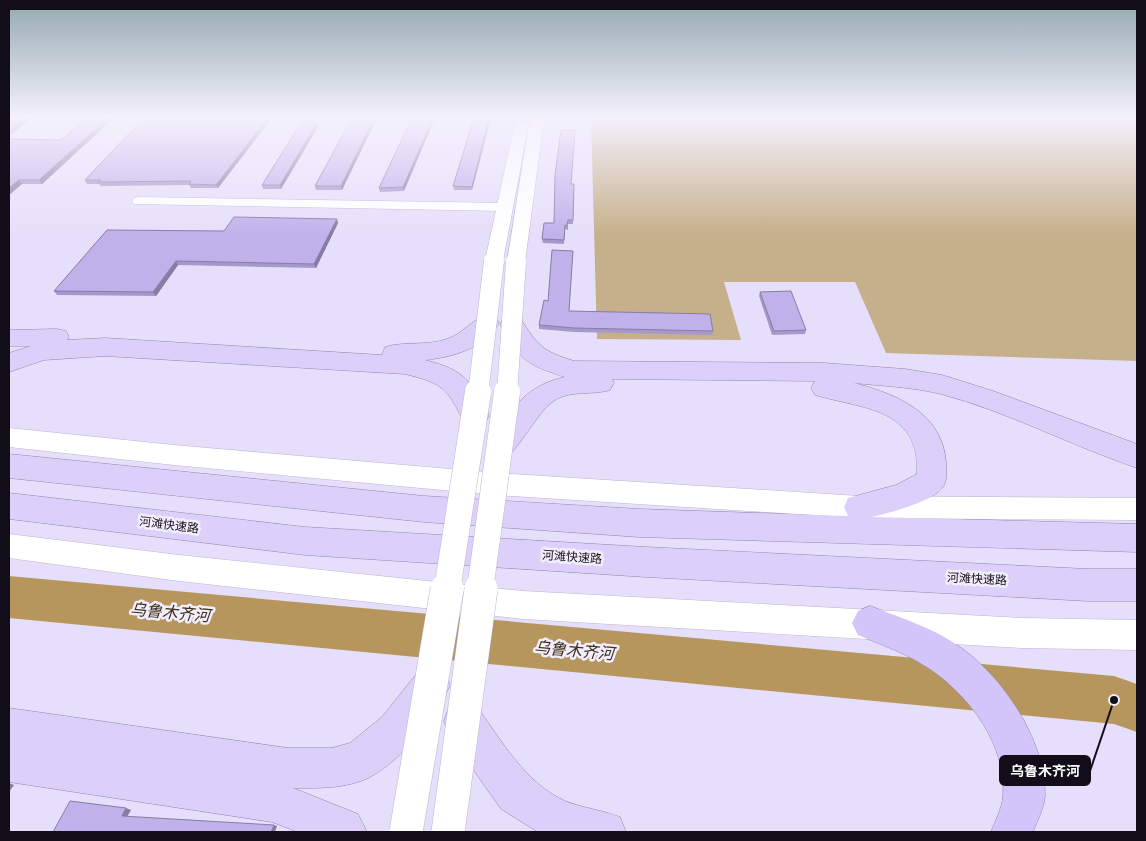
<svg xmlns="http://www.w3.org/2000/svg" width="1146" height="841" viewBox="0 0 1146 841" font-family="Poppins,'Noto Sans SC',sans-serif">
	<style>
		.green { fill: #c6b08b }
		.lines { fill: none; stroke-linecap: round; stroke-linejoin: round }
		.river { fill: #b6965d; fill-rule: evenodd }
		.minor-casing { stroke: #bdb4d6; stroke-width: 1 }
		.tertiary-casing { stroke: #bdb4d6; stroke-width: 1 }
		.trunk-casing { stroke: #8f85ab; stroke-width: 1 }
		.motorway-casing { stroke: #8f85ab; stroke-width: 1 }
		.minor { fill: #fff; fill-rule: evenodd }
		.tertiary { fill: #fff; fill-rule: evenodd }
		.trunk { fill: #dcd0fa; fill-rule: evenodd }
		.motorway { fill: #d3c5f9; fill-rule: evenodd }
		.tertiary-bridge-far2-casing { stroke: #bdb4d6; stroke-width: 21; stroke-linecap: butt }
		.tertiary-bridge-far1-casing { stroke: #bdb4d6; stroke-width: 27; stroke-linecap: butt }
		.tertiary-bridge-casing { stroke: #bdb4d6; stroke-width: 34; stroke-linecap: butt }
		.tertiary-bridge-far2 { stroke: #fff; stroke-width: 20 }
		.tertiary-bridge-far1 { stroke: #fff; stroke-width: 26 }
		.tertiary-bridge { stroke: #fff; stroke-width: 33 }
		.wall { fill: #a698ca }
		.shaded-wall { fill: #877ca4 }
		.building { fill: #c1b1eb; stroke: #877ca4 }
		.labels { text-anchor: middle; stroke-width: 5; stroke-linejoin: round; paint-order: stroke }
		.street-label { font-size: 12px; fill: #110e19; stroke: #f2eefd }
		.near-water-label { font-size: 16px; font-style: italic; fill: #3d2e14; stroke: #f2eefd }
		.leader { fill: none; stroke: #110e19; stroke-width: 2 }
		.callout-dot { fill: #110e19; stroke: #f2eefd; stroke-width: 2 }
		.callout { fill: #110e19; stroke: #110e19; stroke-width: 2 }
		.callout-label { font-size: 14px; text-anchor: middle; font-weight: bold; fill: #fff }
	</style>
	<rect width="100%" height="100%" fill="#e6dffb"/>
	<polygon class="green" points="591,118 1137,118 1137,361 886,353 855,282 724,282 741,340 597,339"/>
	<g class="lines">
		<polygon class="river" points="9,576 1114,676 1137,684 1137,732 1114,724 9,618"/>
		<defs>
			<polygon id="minor" points="139,197 504,203 511,207 504,211 134,204 132,201 134,198"/>
			<g id="tertiary">
				<polygon points="530,118 544,118 525,262 523,266 516,268 509,266 507,262"/>
				<polygon points="521,123 526,124 528,127 503,261 501,265 494,267 487,265 485,261 514,127 516,124"/>
				<polygon points="9,428 174,445 496,473 859,496 1137,498 1137,520 859,518 496,495 174,465 9,447"/>
				<polygon points="9,534 179,555 523,591 1022,618 1137,620 1137,650 1022,648 523,619 179,581 9,558"/>
			</g>
			<g id="trunk">
				<path d="M487,315L495,317L499,323C483,349 453,357 425,360C465,370 471,381 489,416L485,423L475,426L465,423C446,388 445,384 405,374L105,356L44,360L9,372V353L31,346H9V330L57,329L66,331L69,337L67,340L105,338L382,355L385,347C405,341 427,346 447,339C463,334 472,319 487,315Z"/>
				<path d="M512,316L520,318C538,346 542,351 574,361L824,363L905,369L942,375L993,391L1137,444V468C1072,446 1006,411 941,394C912,387 883,386 854,383C896,394 942,412 946,462C946,471 948,481 942,488C932,502 888,513 872,517L1137,524V552L639,537L424,522L9,478V454L424,496L639,509L848,516L844,507L848,498L896,485L917,474C920,407 862,409 815,395L811,388L815,381L612,379L614,383L610,390C591,396 567,389 551,403C538,413 518,449 509,454C503,457 498,455 491,453L487,445L491,437C515,407 525,386 565,377C530,366 516,359 500,324L504,318Z"/>
				<polygon points="9,493 305,527 646,547 1088,569 1137,569 1137,601 1088,601 646,577 305,555 9,519"/>
				<path d="M431,666L444,672L450,685C436,718 395,769 361,781C338,789 316,788 293,788L358,814L367,832H298L272,822L9,782V708L288,748H332L350,743L382,717L418,672Z"/>
				<path d="M463,702L477,707C502,741 525,783 565,801C582,808 602,810 620,817L626,832H538L501,809L449,735L444,721L449,707Z"/>
			</g>
			<path id="motorway" d="M870,606C899,617 931,627 957,645C1002,675 1046,740 1045,796C1044,808 1037,821 1033,832H991C995,821 1002,809 1003,796C1007,746 970,696 930,669C908,654 882,645 858,635L852,623L858,611Z"/>
		</defs>
		<use href="#minor" class="minor-casing"/>
		<use href="#tertiary" class="tertiary-casing"/>
		<use href="#trunk" class="trunk-casing"/>
		<use href="#motorway" class="motorway-casing"/>
		<use href="#minor" class="minor"/>
		<use href="#tertiary" class="tertiary"/>
		<use href="#trunk" class="trunk"/>
		<use href="#motorway" class="motorway"/>
		<defs>
			<g id="tertiary-bridge-far2">
				<polyline points="478,394 494,261"/>
				<polyline points="507,394 516,262"/>
			</g>
			<g id="tertiary-bridge-far1">
				<polyline points="447,590 478,392"/>
				<polyline points="480,590 507,392"/>
			</g>
			<g id="tertiary-bridge">
				<polyline points="406,832 447,589"/>
				<polyline points="448,832 481,589"/>
			</g>
		</defs>
		<use href="#tertiary-bridge-far2" class="tertiary-bridge-far2-casing"/>
		<use href="#tertiary-bridge-far1" class="tertiary-bridge-far1-casing"/>
		<use href="#tertiary-bridge" class="tertiary-bridge-casing"/>
		<use href="#tertiary-bridge-far2" class="tertiary-bridge-far2"/>
		<use href="#tertiary-bridge-far1" class="tertiary-bridge-far1"/>
		<use href="#tertiary-bridge" class="tertiary-bridge"/>
	</g>
	<g class="wall">
		<polygon points="87,118 114,118 42,184 22,184 9,195 9,139 61,140"/>
		<polygon points="144,118 272,118 218,188 191,188 189,185 101,186 99,184 87,184 85,180"/>
		<polygon points="352,118 377,118 342,190 316,190 315,186"/>
		<polygon points="412,118 491,118 472,190 454,190 453,186 474,119 435,118 404,191 380,192 379,188"/>
		<polygon points="318,127 281,189 263,189 262,185"/>
		<polygon points="571,184 574,184 573,224 568,224 568,230 565,229 564,244 543,243 542,239 554,223"/>
		<polygon points="338,223 316,268 178,265 156,296 57,295 54,291 224,231"/>
		<polygon points="760,292 806,330 805,334 772,335 759,296"/>
		<polygon points="569,311 713,331 712,335 574,332 539,329 539,325"/>
	</g>
	<g class="shaded-wall">
		<polygon points="25,118 32,118 9,136 9,131"/>
		<polygon points="108,118 114,118 42,184 39,180"/>
		<polygon points="268,118 272,118 218,188 216,185"/>
		<polygon points="374,118 377,118 342,190 341,186"/>
		<polygon points="433,118 435,118 404,191 403,187"/>
		<polygon points="489,118 491,118 472,190 472,187"/>
		<polygon points="317,123 318,127 281,189 280,185"/>
		<polygon points="19,180 22,184 9,195 9,188"/>
		<polygon points="337,219 338,223 316,268 314,264"/>
		<polygon points="176,261 178,265 156,296 153,292"/>
		<polygon points="9,783 14,785 9,792"/>
		<polygon points="126,808 131,810 127,817 122,816"/>
		<polygon points="274,825 277,826 275,832 271,832"/>
	</g>
	<g class="building">
		<polygon points="9,118 25,118 9,131"/>
		<polygon points="87,118 108,118 39,180 19,180 9,188 9,139 61,140"/>
		<polygon points="144,118 268,118 216,185 189,184 191,181 98,182 101,180 85,180"/>
		<polygon points="304,118 308,118 317,123 280,185 262,185"/>
		<polygon points="352,118 374,118 341,186 315,186"/>
		<polygon points="412,118 433,118 403,187 379,188"/>
		<polygon points="474,118 489,118 472,187 453,186"/>
		<polygon points="561,130 575,130 571,184 574,184 573,220 568,220 567,226 565,225 564,240 542,239 544,223 554,223 555,175"/>
		<polygon points="234,217 337,219 314,264 176,261 153,292 54,291 107,230 224,231"/>
		<polygon points="552,250 573,251 569,311 710,314 713,331 574,328 539,325 544,300 548,301"/>
		<polygon points="791,291 806,330 774,331 760,292"/>
		<polygon points="70,801 126,808 122,816 274,825 271,832 53,832"/>
	</g>
	<linearGradient id="sky" x2="0" y2="1"><stop stop-color="#94a8b0"/><stop offset="0.5" stop-color="#f4f1fd"/><stop offset="1" stop-color="#f4f1fd" stop-opacity="0"/></linearGradient>
	<rect width="1146" height="235" fill="url(#sky)"/>
	<g class="labels">
		<g class="street-label">
			<text transform="translate(169 525) rotate(7)" y="4">河滩快速路</text>
			<text transform="translate(572 557) rotate(4)" y="4">河滩快速路</text>
			<text transform="translate(977 579) rotate(3)" y="4">河滩快速路</text>
		</g>
		<g class="near-water-label">
			<text transform="translate(170 612) rotate(5)" y="6">乌鲁木齐河</text>
			<text transform="translate(574 650) rotate(5)" y="6">乌鲁木齐河</text>
		</g>
	</g>
	<path class="leader" d="M1114 700L1090 771"/>
	<circle class="callout-dot" cx="1114" cy="700" r="5"/>
	<rect class="callout" x="1000" y="756" width="90" height="29" rx="5"/>
	<g class="callout-label">
		<text x="1045" y="776">乌鲁木齐河</text>
	</g>
	<rect width="1146" height="841" fill="none" stroke="#110e19" stroke-width="20"/>
</svg>
